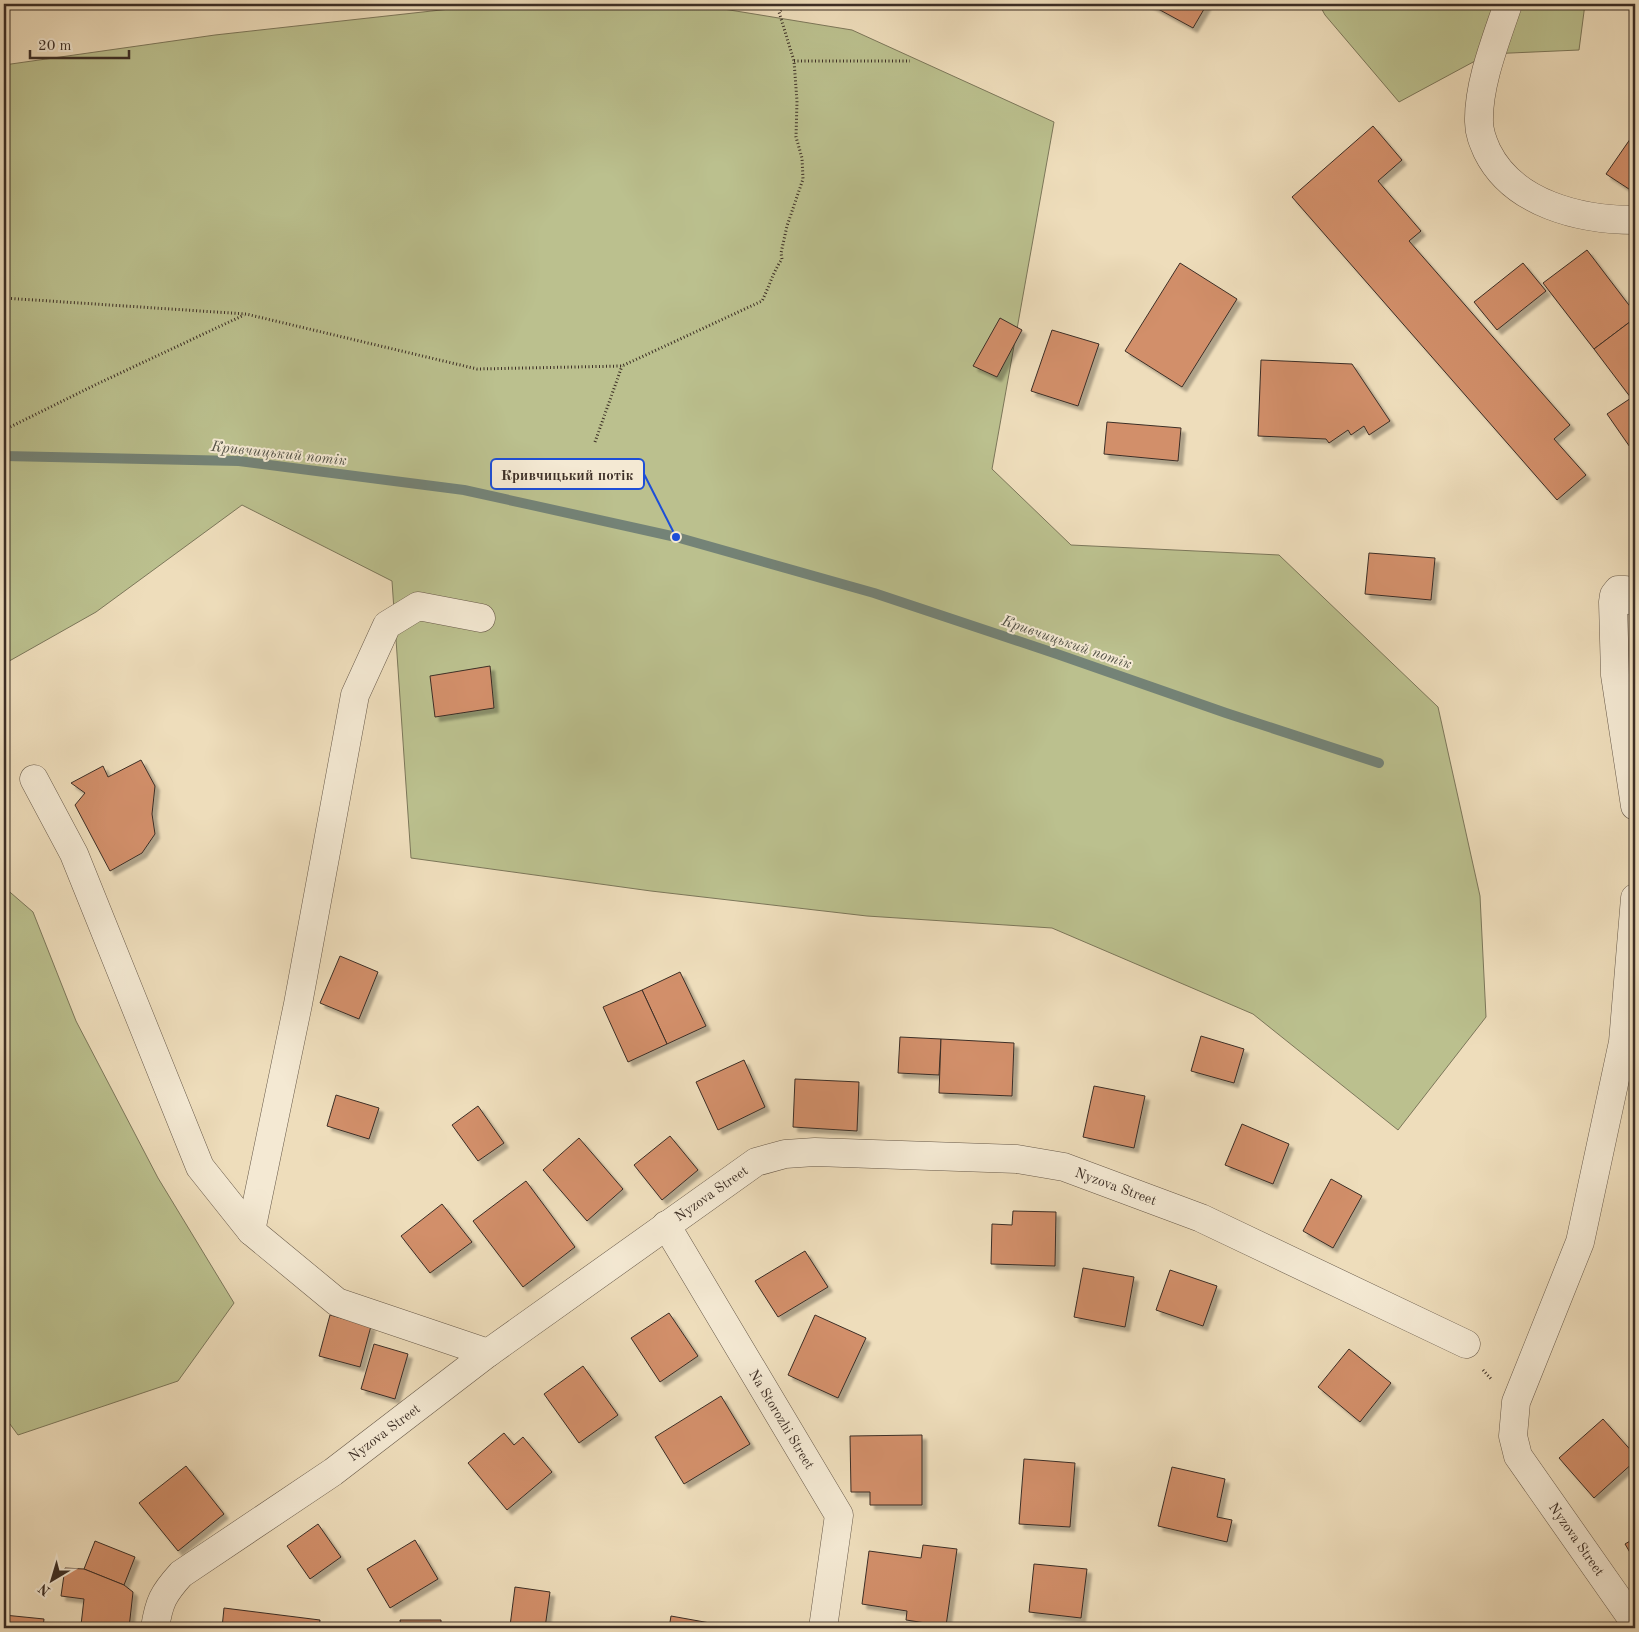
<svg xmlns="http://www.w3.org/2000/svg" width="1639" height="1632" viewBox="0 0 1639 1632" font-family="'Old Standard TT',serif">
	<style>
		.green { fill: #bbc08e; stroke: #7c775a }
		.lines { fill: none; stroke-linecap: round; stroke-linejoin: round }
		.stream { stroke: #748377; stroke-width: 10 }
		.building { fill: #d28f6b; stroke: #3c2e25; filter: url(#shadow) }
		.minor-casing { stroke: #685a4a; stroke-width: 29 }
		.path { stroke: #3c2e25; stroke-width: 3; stroke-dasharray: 1 2.5; stroke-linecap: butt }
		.minor { stroke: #f4e9d3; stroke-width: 28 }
		.labels { text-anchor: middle; stroke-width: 4; stroke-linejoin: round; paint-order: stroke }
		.street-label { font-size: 14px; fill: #3c2e25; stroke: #f4e9d3 }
		.water-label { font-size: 15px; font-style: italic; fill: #535247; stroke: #f4e9d3 }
		.leader { fill: none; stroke: #1d4ed8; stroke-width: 2 }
		.callout-dot { fill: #1d4ed8; stroke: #f4e9d3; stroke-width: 2 }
		.callout { fill: #f4e9d3; stroke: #1d4ed8; stroke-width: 2 }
		.callout-label { font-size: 15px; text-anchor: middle; font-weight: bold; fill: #3c2e25 }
	</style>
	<defs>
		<filter id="shadow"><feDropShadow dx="4.5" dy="4.5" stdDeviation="1" flood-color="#0004"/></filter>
	</defs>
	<rect width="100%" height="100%" fill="#edb"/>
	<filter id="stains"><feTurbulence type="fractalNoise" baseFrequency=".004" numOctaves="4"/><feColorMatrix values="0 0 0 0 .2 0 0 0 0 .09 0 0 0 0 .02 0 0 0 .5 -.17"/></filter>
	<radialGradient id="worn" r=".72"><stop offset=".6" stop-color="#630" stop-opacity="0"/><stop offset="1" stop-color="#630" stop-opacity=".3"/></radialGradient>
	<g class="green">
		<polygon points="495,4 693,4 852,30 1054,122 992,469 1071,545 1279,555 1438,707 1480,896 1486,1017 1398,1130 1253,1014 1052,928 867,916 651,891 411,858 392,581 242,505 96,612 4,664 4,65 215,35"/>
		<polygon points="1319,4 1585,4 1579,50 1488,54 1399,102 1325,15"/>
		<polygon points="4,887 33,912 76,1021 158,1178 234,1303 178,1381 18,1435 4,1416"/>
	</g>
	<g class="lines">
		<polyline class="stream" points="4,456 239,461 464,490 676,537 874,593 1057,654 1226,713 1379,763"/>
	</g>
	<g class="building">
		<polygon points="1149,4 1207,4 1193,28"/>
		<polygon points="1373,126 1402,160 1378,181 1421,231 1409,241 1570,425 1554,439 1586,475 1557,500 1292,197"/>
		<polygon points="1635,132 1635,193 1606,174"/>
		<polygon points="1587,250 1635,313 1635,318 1594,349 1543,283"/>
		<polygon points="1180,263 1237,299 1182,387 1125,351"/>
		<polygon points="1523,263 1546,291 1497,330 1474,302"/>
		<polygon points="1000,318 1022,330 997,377 973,366"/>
		<polygon points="1635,318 1635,399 1631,398 1594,349"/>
		<polygon points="1052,330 1099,344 1078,406 1031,391"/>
		<polygon points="1261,360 1352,364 1390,421 1369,435 1364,426 1351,435 1348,430 1329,443 1326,439 1258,436"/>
		<polygon points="1631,398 1635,399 1635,448 1632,450 1607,414"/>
		<polygon points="1107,422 1181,428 1178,461 1104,454"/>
		<polygon points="1369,553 1435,558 1431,600 1365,594"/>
		<polygon points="490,666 494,708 435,717 430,676"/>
		<polygon points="141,760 155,786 152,814 155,834 142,853 110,871 75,805 85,793 71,783 103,766 108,777"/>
		<polygon points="340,956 378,972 359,1019 320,1003"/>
		<polygon points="680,972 706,1026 667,1044 642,990"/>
		<polygon points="642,990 667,1044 628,1062 603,1007"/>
		<polygon points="1201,1036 1244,1049 1234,1083 1191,1071"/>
		<polygon points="900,1037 941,1039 939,1075 898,1073"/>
		<polygon points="941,1039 1014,1043 1012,1096 939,1093"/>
		<polygon points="744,1060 765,1107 718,1130 696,1082"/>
		<polygon points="795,1079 859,1082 857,1131 793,1127"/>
		<polygon points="1094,1086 1145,1096 1134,1148 1083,1137"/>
		<polygon points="336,1095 379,1108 369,1139 327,1126"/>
		<polygon points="478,1106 504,1143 478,1161 452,1125"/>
		<polygon points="1242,1124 1289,1144 1273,1184 1225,1165"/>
		<polygon points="670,1136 698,1170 662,1200 634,1165"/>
		<polygon points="579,1138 623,1189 587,1221 543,1170"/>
		<polygon points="1331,1179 1362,1196 1333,1248 1303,1231"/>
		<polygon points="526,1181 575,1247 523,1287 473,1221"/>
		<polygon points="442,1204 472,1242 430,1273 401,1236"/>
		<polygon points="1013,1211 1056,1212 1055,1266 991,1264 992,1224 1012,1225"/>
		<polygon points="805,1251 828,1287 778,1317 755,1281"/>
		<polygon points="1083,1268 1134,1277 1125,1327 1074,1317"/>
		<polygon points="1170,1270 1217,1286 1203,1326 1156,1310"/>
		<polygon points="669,1313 698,1356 660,1382 631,1338"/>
		<polygon points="330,1315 371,1326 360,1367 319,1356"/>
		<polygon points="815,1315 866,1338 838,1398 788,1375"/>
		<polygon points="374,1344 408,1354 395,1399 361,1389"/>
		<polygon points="1349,1349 1391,1383 1360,1422 1318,1387"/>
		<polygon points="583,1366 618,1415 579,1443 544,1394"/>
		<polygon points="721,1396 750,1444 684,1484 655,1437"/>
		<polygon points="1603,1419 1635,1455 1635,1461 1594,1498 1559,1458"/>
		<polygon points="504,1433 514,1445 523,1437 552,1472 507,1510 468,1463"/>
		<polygon points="922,1435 922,1505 870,1505 870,1492 851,1492 850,1436"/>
		<polygon points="1024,1459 1075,1463 1070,1527 1019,1524"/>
		<polygon points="186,1466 224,1514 178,1551 139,1503"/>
		<polygon points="1172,1467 1225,1479 1217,1517 1232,1520 1227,1542 1158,1526"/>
		<polygon points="318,1524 341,1557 310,1579 287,1546"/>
		<polygon points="1635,1538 1635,1561 1625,1544"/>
		<polygon points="415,1540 438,1579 390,1608 367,1569"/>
		<polygon points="95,1541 135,1557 124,1585 84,1569"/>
		<polygon points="923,1545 957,1549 946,1626 906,1620 907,1611 862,1604 869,1551 921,1558"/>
		<polygon points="1034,1564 1087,1569 1081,1618 1029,1612"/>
		<polygon points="65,1568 84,1569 124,1585 133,1592 129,1628 109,1628 81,1625 84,1599 61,1596"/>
		<polygon points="515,1587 550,1592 545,1628 510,1626"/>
		<polygon points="224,1608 320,1620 319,1628 222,1628"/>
		<polygon points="4,1615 44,1619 43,1628 4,1628"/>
		<polygon points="671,1616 710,1623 709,1628 669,1628"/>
		<polygon points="400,1620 441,1620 441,1628 401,1628"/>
	</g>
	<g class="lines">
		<defs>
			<g id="minor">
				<path d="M1508,4C1496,40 1478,84 1479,122C1479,133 1483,142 1487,151C1513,204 1580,220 1635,220"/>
				<polyline points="1635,602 1625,590 1618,590 1614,595 1613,602 1615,675 1635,806"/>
				<polyline points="34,779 74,854 200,1167 251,1231 337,1302 488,1353"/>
				<polyline points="1635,898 1623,1042 1580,1242 1516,1402 1513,1436 1518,1456 1635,1623"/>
				<polyline points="666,1225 839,1515 823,1628"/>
				<polyline points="251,1231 298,1004 355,695 387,625 418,606 481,618"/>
				<path d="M155,1628C159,1602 163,1594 181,1574L333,1472L488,1353L756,1162L785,1154L815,1152L1017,1159L1064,1167L1201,1218L1466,1344"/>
			</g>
		</defs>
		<use href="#minor" class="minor-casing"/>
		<g class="path">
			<polyline points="794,61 910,61"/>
			<path d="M4,298L246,314L477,369L622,366L762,301C769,287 773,272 782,259L781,253L787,226L803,179L802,158L796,137L797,101L794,61L779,12L787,4"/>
			<polyline points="4,430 97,384 244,315"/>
			<polyline points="595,442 622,366"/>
			<polyline points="1483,1370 1492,1380"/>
		</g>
		<use href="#minor" class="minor"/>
	</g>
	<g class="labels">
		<g class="street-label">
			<text transform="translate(1116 1186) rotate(20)" y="5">Nyzova Street</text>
			<text transform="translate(711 1193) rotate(-35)" y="5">Nyzova Street</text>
			<text transform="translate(782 1419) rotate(59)" y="5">Na Storozhi Street</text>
			<text transform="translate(384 1432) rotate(-37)" y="5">Nyzova Street</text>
			<text transform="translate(1577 1539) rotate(55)" y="5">Nyzova Street</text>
		</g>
		<g class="water-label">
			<text transform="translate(279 453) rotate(6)" y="5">Кривчицький потік</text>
			<text transform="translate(1067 642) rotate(19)" y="5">Кривчицький потік</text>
		</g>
	</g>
	<path class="leader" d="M676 537L644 474"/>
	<circle class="callout-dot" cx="676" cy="537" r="5"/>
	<rect class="callout" x="491" y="459" width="153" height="30" rx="5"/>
	<g class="callout-label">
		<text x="567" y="480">Кривчицький потік</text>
	</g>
	<rect width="1639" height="1632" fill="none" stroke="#edb" stroke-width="20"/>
	<rect x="5" y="5" width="1629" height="1622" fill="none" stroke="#3c2e25" stroke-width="2.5"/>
	<rect x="10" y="10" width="1619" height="1612" fill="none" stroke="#3c2e25"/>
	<g transform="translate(52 1580) rotate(218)" stroke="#f4e9d3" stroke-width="4" paint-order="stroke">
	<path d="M0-4L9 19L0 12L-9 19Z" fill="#3c2e25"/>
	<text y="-8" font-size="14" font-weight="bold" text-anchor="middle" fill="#3c2e25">N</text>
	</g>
	<path d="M30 50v8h99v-8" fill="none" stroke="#3c2e25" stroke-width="2.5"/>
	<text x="38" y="50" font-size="15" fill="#3c2e25" stroke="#f4e9d3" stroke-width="4" paint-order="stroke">20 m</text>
	<rect width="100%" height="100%" filter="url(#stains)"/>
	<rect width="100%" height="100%" fill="url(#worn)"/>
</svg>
